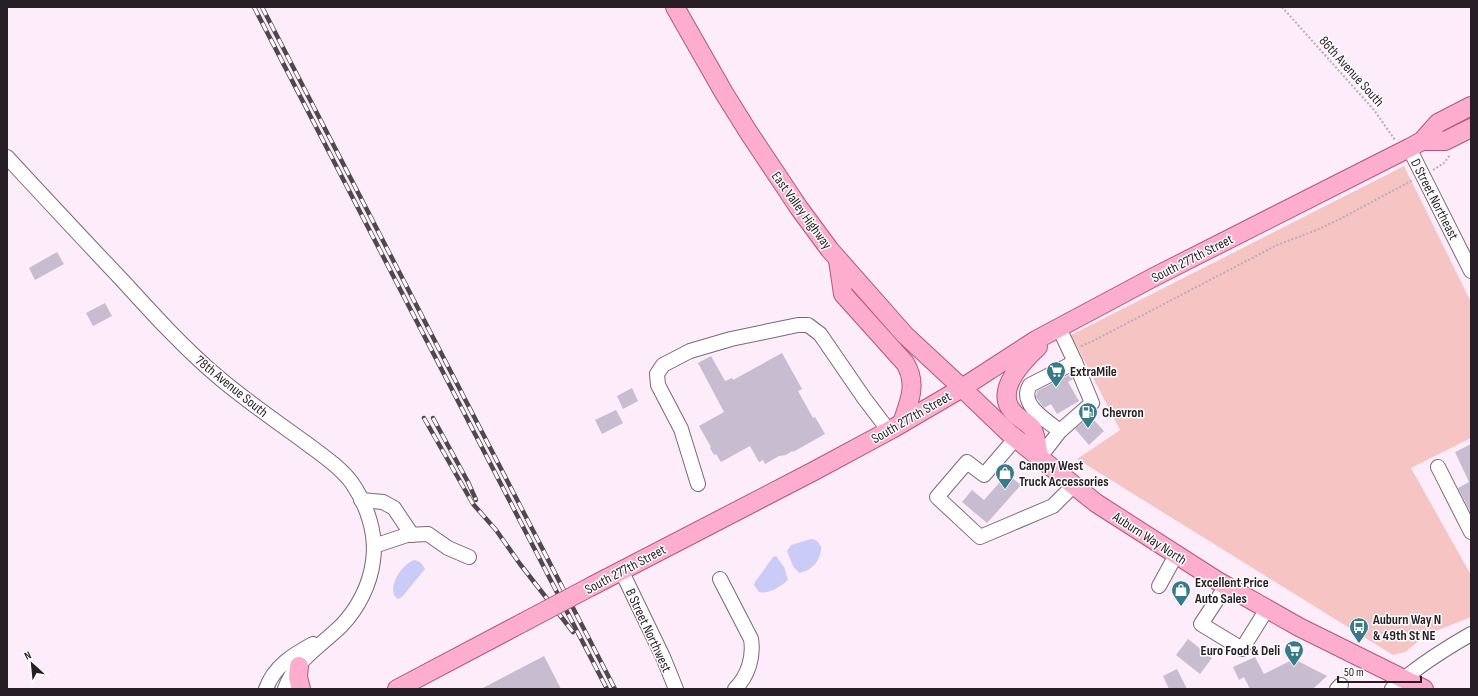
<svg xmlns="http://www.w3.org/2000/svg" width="1478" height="696" viewBox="0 0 1478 696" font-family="'Sofia Sans Condensed',sans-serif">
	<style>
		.green { fill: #f6c5c3 }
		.water { fill: #cbcbf7 }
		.building { fill: #c8bcd1 }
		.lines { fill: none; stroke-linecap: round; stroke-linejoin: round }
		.minor-casing { stroke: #7a6876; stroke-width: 16 }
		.major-casing { stroke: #b1577c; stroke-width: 20 }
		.path { stroke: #bbadb7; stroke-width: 2; stroke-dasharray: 2 2; stroke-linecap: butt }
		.minor { stroke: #fff; stroke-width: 14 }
		.major { stroke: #fdadcd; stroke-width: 18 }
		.rail-casing { stroke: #51484f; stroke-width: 4.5 }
		.rail { stroke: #fff; stroke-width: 3; stroke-dasharray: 9; stroke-linecap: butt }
		.major-bridge-casing { stroke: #b1577c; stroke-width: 20; stroke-linecap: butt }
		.major-bridge { stroke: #fdadcd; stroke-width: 18 }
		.labels { text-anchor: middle; stroke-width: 3; stroke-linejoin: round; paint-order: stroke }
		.street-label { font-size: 14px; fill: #261e24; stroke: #fff }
		.poi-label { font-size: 14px; font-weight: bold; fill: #261e24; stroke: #fff; text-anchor: start }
	</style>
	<rect width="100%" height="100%" fill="#fdecf9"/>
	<polygon class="green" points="1404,166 1471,302 1471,438 1411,468 1471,575 1471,617 1426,635 1405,652 1393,655 1077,459 1120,430 1071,335"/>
	<g class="water">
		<path d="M811,539L816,540L821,546C822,559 812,571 799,573L793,566L787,551L791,545Z"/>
		<path d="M776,556L784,567L788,580C781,586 769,595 759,592L754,585L755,582L773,557Z"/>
		<path d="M415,560L420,562L425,569L402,597L398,599C384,590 403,562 415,560Z"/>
	</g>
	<g class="building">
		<polygon points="57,252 64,264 35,280 29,268"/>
		<polygon points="105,303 112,316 93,326 86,313"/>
		<polygon points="782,353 802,389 798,391 813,418 815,417 825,434 793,452 792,451 786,455 779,456 765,464 763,460 759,462 750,446 721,462 716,454 714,455 710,448 711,447 699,426 724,412 698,363 711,356 725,381 732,378 733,380"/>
		<polygon points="1071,374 1073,379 1068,382 1079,401 1057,414 1051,404 1044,408 1036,397 1037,391"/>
		<polygon points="632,388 638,401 623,409 617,396"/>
		<polygon points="616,410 623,423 602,434 595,420"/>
		<polygon points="1090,416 1104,431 1089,445 1075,429"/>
		<polygon points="1471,444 1471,513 1458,488 1469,482 1455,452"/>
		<polygon points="1007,474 1021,485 987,523 962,502 972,490 984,500"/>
		<polygon points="1188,639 1212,658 1200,674 1176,655"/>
		<polygon points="544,656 561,689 481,689"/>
		<polygon points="1255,657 1264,674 1294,659 1327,676 1313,689 1250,689 1244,677 1239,680 1233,667"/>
		<polygon points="1177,669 1187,689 1169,689 1163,676"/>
	</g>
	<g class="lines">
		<defs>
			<g id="minor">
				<polyline points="1409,148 1471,271"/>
				<path d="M7,157C46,199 84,240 123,281C153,314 183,347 217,376C245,400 276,421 306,443C322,455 340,467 352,483C367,505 377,534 373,561C370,585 358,608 342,625C322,645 294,661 285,689"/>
				<path d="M1060,431C1047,421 1018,404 1030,385L1075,362"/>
				<polyline points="1015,439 984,475 967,462 937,497 980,537 1053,506 1073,486"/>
				<polyline points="1039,458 1060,431 1092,403 1075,362 1059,328"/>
				<polyline points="1438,467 1471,532"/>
				<polyline points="698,484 681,429 658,385 657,374 663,365 690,351 731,339 798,325 808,325 820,334 864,398 889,431"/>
				<polyline points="361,500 383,502 394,508 412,535"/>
				<polyline points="374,546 407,535 428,534 448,548 469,557"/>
				<polyline points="621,570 663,657 676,689"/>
				<path d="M720,579L751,639C754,657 748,676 735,689"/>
				<polyline points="1159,586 1176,555"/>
				<polyline points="1226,586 1201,624 1242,649 1267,609"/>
				<path d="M266,689C274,666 293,655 313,644"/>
				<polyline points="1337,689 1341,685"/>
				<path d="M1392,689C1416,667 1443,650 1471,634"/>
			</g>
			<g id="major">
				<polyline points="675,7 724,93 749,133 799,208 830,250 905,335 962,388 1009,433 1096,503 1216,580 1299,627 1424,689"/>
				<polyline points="1422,141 1445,141 1471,128"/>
				<path d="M838,260L843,294L905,363C918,384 909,402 902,423"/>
				<path d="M1038,347C1023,361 994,391 1013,412C1018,418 1027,422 1032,428C1036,434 1038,451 1039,458"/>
				<polyline points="592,586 814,471 892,429 962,388 1036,340 1154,277 1409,148 1422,141 1438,123 1471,106"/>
				<polyline points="299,666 298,677 301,689"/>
				<polyline points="397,689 522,623"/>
			</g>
		</defs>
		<use href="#minor" class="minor-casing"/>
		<use href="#major" class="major-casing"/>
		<g class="path">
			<polyline points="1282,7 1374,110 1395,140"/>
			<polyline points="1433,170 1444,163 1450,155"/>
			<polyline points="1081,346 1091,342 1277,245 1314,231 1338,220 1413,180"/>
		</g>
		<use href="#minor" class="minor"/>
		<use href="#major" class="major"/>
		<defs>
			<g id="rail">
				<polyline points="254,7 607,689"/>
				<polyline points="262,7 615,689"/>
				<polyline points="424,418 473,504 496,530 520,564 573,632"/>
				<polyline points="433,418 468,482 476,500"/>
			</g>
		</defs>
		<use href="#rail" class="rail-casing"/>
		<use href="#rail" class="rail"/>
		<defs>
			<polyline id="major-bridge" points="522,623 592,586"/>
		</defs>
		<use href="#major-bridge" class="major-bridge-casing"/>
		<use href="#major-bridge" class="major-bridge"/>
	</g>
	<defs>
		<symbol id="supermarket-pin" viewBox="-11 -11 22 30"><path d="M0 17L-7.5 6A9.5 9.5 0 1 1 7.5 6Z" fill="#377b8a" stroke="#fff"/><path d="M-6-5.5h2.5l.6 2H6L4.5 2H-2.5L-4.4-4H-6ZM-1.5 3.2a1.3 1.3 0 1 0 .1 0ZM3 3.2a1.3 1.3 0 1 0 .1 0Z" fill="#fff"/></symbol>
		<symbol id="fuel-pin" viewBox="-11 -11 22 30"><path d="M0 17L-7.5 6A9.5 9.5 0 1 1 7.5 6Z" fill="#377b8a" stroke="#fff"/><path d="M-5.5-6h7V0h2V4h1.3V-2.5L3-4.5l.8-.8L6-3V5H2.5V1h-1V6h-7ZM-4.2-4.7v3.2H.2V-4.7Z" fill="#fff"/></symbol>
		<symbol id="shop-pin" viewBox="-11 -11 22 30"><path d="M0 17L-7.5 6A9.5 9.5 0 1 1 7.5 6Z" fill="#377b8a" stroke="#fff"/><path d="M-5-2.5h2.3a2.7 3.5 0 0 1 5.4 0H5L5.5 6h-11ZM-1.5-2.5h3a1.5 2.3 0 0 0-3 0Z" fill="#fff"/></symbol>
		<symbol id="bus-pin" viewBox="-11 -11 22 30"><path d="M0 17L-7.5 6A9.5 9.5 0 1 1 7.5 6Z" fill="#377b8a" stroke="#fff"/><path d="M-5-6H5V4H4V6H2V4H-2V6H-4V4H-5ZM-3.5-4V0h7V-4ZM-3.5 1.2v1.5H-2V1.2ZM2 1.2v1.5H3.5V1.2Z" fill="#fff"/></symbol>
	</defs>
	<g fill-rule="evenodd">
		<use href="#supermarket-pin" x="1045" y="360" width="22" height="30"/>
		<use href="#fuel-pin" x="1077" y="401" width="22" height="30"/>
		<use href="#shop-pin" x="994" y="462" width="22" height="30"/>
		<use href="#shop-pin" x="1170" y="579" width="22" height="30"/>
		<use href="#bus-pin" x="1348" y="616" width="22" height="30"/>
		<use href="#supermarket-pin" x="1283" y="639" width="22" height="30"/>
	</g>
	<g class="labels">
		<g class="street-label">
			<text transform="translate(1352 71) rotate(48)" y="5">86th Avenue South</text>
			<text transform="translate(1435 199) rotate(63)" y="5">D Street Northeast</text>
			<text transform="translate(802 210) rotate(54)" y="5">East Valley Highway</text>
			<text transform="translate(1192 258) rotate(-27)" y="5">South 277th Street</text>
			<text transform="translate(232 386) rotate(39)" y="5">78th Avenue South</text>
			<text transform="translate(911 417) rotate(-30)" y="5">South 277th Street</text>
			<text transform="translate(1150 538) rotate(33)" y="5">Auburn Way North</text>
			<text transform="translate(625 569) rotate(-28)" y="5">South 277th Street</text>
			<text transform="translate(649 630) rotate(65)" y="5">B Street Northwest</text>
		</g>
		<g class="poi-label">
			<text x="1070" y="376">ExtraMile</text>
			<text x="1102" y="417">Chevron</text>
			<text x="1019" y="470">Canopy West<tspan x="1019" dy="16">Truck Accessories</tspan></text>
			<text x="1195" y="587">Excellent Price<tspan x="1195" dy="16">Auto Sales</tspan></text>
			<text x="1373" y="624">Auburn Way N<tspan x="1373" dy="16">&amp; 49th St NE</tspan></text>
			<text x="1280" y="655" text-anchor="end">Euro Food &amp; Deli</text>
		</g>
	</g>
	<rect width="1478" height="696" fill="none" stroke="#261e24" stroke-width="16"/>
	<g transform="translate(32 664) rotate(333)" stroke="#ffffff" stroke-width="3" paint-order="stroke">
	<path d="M0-3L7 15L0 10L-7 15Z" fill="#261e24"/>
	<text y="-6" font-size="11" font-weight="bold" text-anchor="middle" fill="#261e24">N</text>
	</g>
	<path d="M1338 676v6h83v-6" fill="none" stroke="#261e24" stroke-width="2"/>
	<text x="1344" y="676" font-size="12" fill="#261e24" stroke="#ffffff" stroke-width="3" paint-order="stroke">50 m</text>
</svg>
